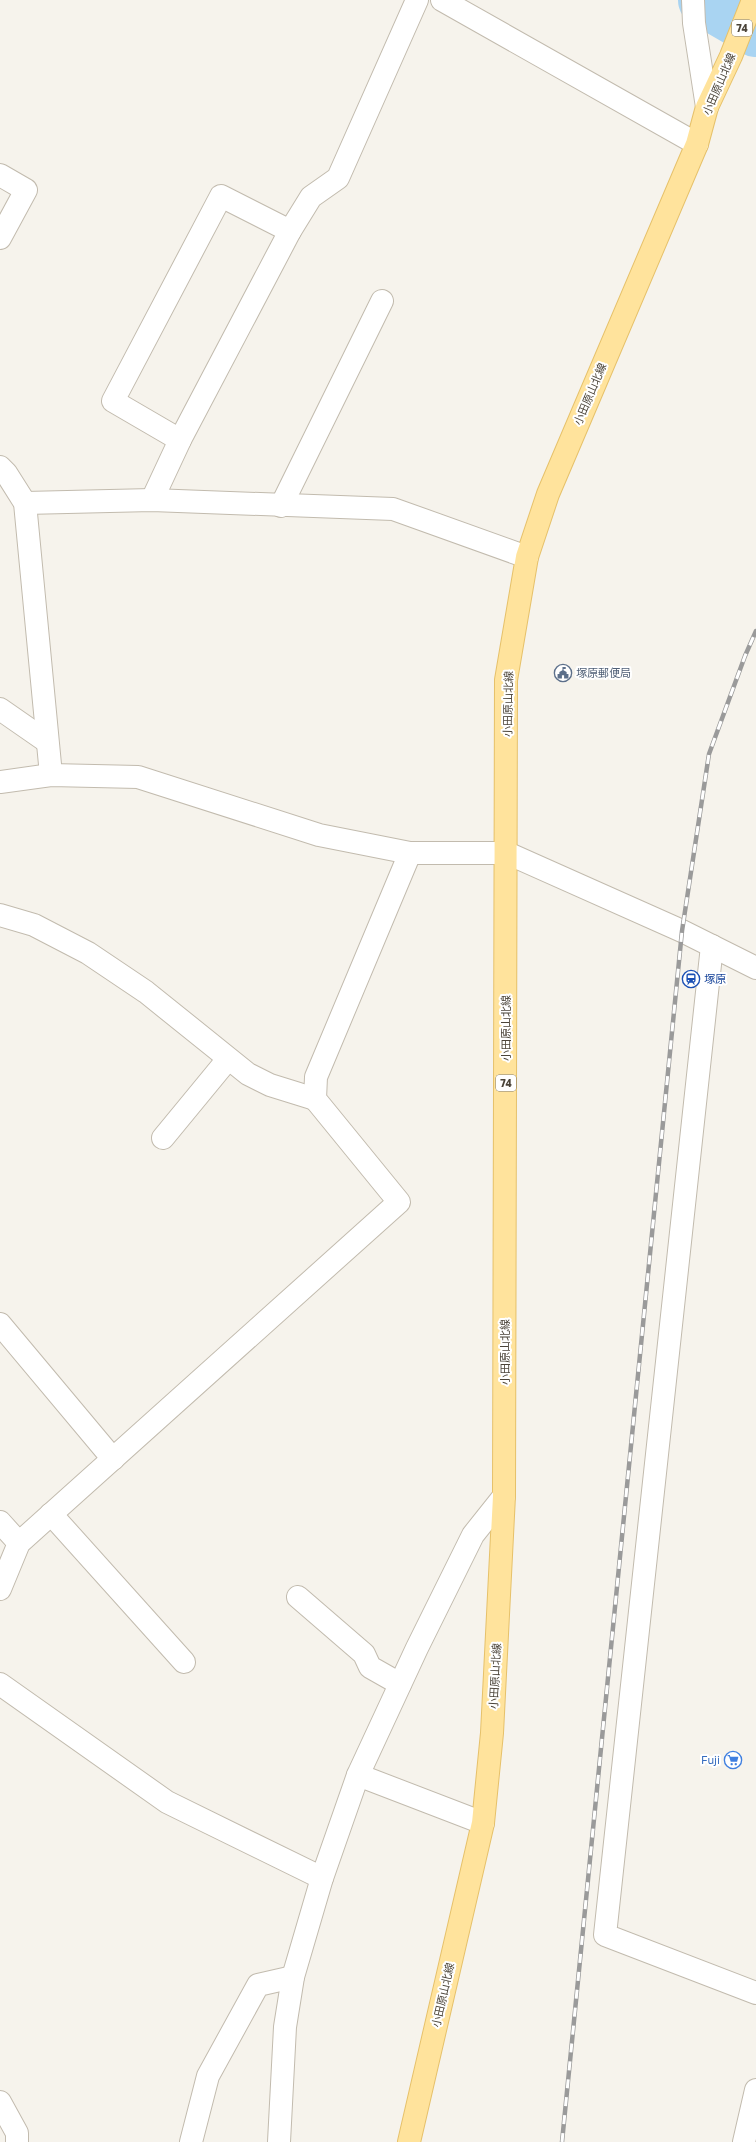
<svg xmlns="http://www.w3.org/2000/svg" width="756" height="2142" viewBox="0 0 756 2142" font-family="'Golos Text','Noto Sans JP',sans-serif">
	<style>
		.lines { fill: none; stroke-linecap: round; stroke-linejoin: round }
		.river { stroke: #a9d4f2; stroke-width: 56 }
		.minor-casing { stroke: #c2bbae; stroke-width: 24 }
		.major-casing { stroke: #e6c16a; stroke-width: 24 }
		.minor { stroke: #fff; stroke-width: 22 }
		.major { stroke: #ffe39c; stroke-width: 22 }
		.rail-casing { stroke: #9a9a9a; stroke-width: 4.5 }
		.rail { stroke: #fff; stroke-width: 3; stroke-dasharray: 9; stroke-linecap: butt }
		.labels { text-anchor: middle; stroke-width: 4; stroke-linejoin: round; paint-order: stroke }
		.shield { fill: #fff; stroke: #817c74; stroke-width: 1 }
		.shield-label { font-size: 10px; font-weight: bold; fill: #4b4439 }
		.street-label { font-size: 11px; fill: #4b4439; stroke: #fff }
		.service-label { font-size: 11px; fill: #4e5e75; stroke: #fff; text-anchor: start }
		.transit-label { font-size: 11px; fill: #164399; stroke: #fff; text-anchor: start }
		.shop-label { font-size: 11px; fill: #366cbe; stroke: #fff; text-anchor: end }
	</style>
	<rect width="100%" height="100%" fill="#f6f3ec"/>
	<g class="lines">
		<polyline class="river" points="706,0 756,29"/>
		<defs>
			<g id="minor">
				<polyline points="442,0 697,144"/>
				<polyline points="693,0 694,23 707,107"/>
				<polyline points="0,175 26,190 0,238"/>
				<polyline points="180,440 113,401 221,196 290,231"/>
				<polyline points="0,467 6,473 25,503 51,775"/>
				<polyline points="152,500 180,440 290,231 311,197 338,178 417,0"/>
				<polyline points="25,503 152,500 393,509 527,557"/>
				<polyline points="281,506 382,301"/>
				<polyline points="0,709 46,741"/>
				<polyline points="0,782 51,775 138,777 319,835 410,853 507,853 682,931 756,968"/>
				<polyline points="0,915 34,925 88,953 146,992 248,1074 270,1085 315,1099"/>
				<polyline points="712,946 605,1935 756,1993"/>
				<polyline points="163,1138 228,1059"/>
				<polyline points="0,1324 113,1459"/>
				<polyline points="51,1514 184,1662"/>
				<polyline points="0,1522 19,1543"/>
				<polyline points="0,1589 19,1543 399,1202 315,1099 316,1077 410,853"/>
				<polyline points="298,1597 364,1654 370,1667 400,1684"/>
				<polyline points="0,1684 167,1802 322,1878"/>
				<polyline points="358,1775 483,1823"/>
				<polyline points="0,2102 17,2133 17,2142"/>
				<polyline points="191,2142 208,2076 258,1985 293,1977"/>
				<polyline points="279,2142 285,2027 293,1977 322,1878 358,1775 417,1648 473,1535 504,1496"/>
				<polyline points="744,2142 756,2090"/>
			</g>
			<polyline id="major" points="409,2142 483,1823 492,1733 504,1496 506,680 527,557 548,494 697,144 707,107 731,56 753,0"/>
		</defs>
		<use href="#minor" class="minor-casing"/>
		<use href="#major" class="major-casing"/>
		<use href="#minor" class="minor"/>
		<use href="#major" class="major"/>
		<defs>
			<polyline id="rail" points="562,2142 682,931 709,754 745,656 756,631"/>
		</defs>
		<use href="#rail" class="rail-casing"/>
		<use href="#rail" class="rail"/>
	</g>
	<defs>
		<symbol id="civic-ring" viewBox="-11 -11 22 22"><circle r="9.5" fill="#fff" stroke="#5c6f8a" stroke-width="1.5"/><path d="M-.6-6.5H3V-4.5H.6V-3L4-1V1h2V6H-6V1h2V-1L-.6-3ZM-1.2 2.5V6h2.4V2.5Z" fill="#5c6f8a"/></symbol>
		<symbol id="station-ring" viewBox="-11 -11 22 22"><circle r="9.5" fill="#fff" stroke="#1a4fb4" stroke-width="1.5"/><path d="M-3-6H3Q5-6 5-4V2Q5 4 3 4L4.5 6H3L1.5 4h-3L-3 6H-4.5L-3 4Q-5 4-5 2V-4Q-5-6-3-6ZM-3.5-4v3h7v-3ZM-3.5 1v1.5H-2V1ZM2 1v1.5H3.5V1Z" fill="#1a4fb4"/></symbol>
		<symbol id="supermarket-ring" viewBox="-11 -11 22 22"><circle r="9.5" fill="#fff" stroke="#3f7fe0" stroke-width="1.5"/><path d="M-6-5.5h2.5l.6 2H6L4.5 2H-2.5L-4.4-4H-6ZM-1.5 3.2a1.3 1.3 0 1 0 .1 0ZM3 3.2a1.3 1.3 0 1 0 .1 0Z" fill="#3f7fe0"/></symbol>
	</defs>
	<g fill-rule="evenodd">
		<use href="#civic-ring" x="553" y="663" width="20" height="20"/>
		<use href="#station-ring" x="681" y="969" width="20" height="20"/>
		<use href="#supermarket-ring" x="723" y="1750" width="20" height="20"/>
	</g>
	<g class="labels">
		<g class="shield">
			<rect x="732" y="20" width="20" height="16" rx="3"/>
			<rect x="496" y="1075" width="20" height="16" rx="3"/>
		</g>
		<g class="shield-label">
			<text x="742" y="32">74</text>
			<text x="506" y="1087">74</text>
		</g>
		<g class="street-label">
			<text transform="translate(719 84) rotate(-67)" y="4">小田原山北線</text>
			<text transform="translate(590 394) rotate(-67)" y="4">小田原山北線</text>
			<text transform="translate(508 704) rotate(-89)" y="4">小田原山北線</text>
			<text transform="translate(506 1028) rotate(-90)" y="4">小田原山北線</text>
			<text transform="translate(505 1352) rotate(-90)" y="4">小田原山北線</text>
			<text transform="translate(495 1676) rotate(-87)" y="4">小田原山北線</text>
			<text transform="translate(443 1995) rotate(-77)" y="4">小田原山北線</text>
		</g>
		<g class="service-label">
			<text x="576" y="677">塚原郵便局</text>
		</g>
		<g class="transit-label">
			<text x="704" y="983">塚原</text>
		</g>
		<g class="shop-label">
			<text x="720" y="1764">Fuji</text>
		</g>
	</g>
</svg>
